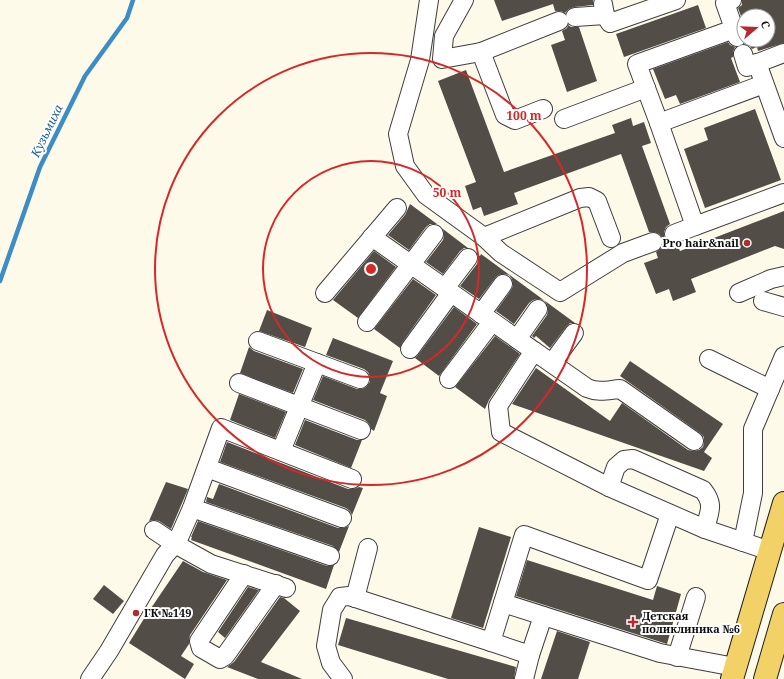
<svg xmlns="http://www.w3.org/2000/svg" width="784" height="679" viewBox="0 0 784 679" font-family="'Noto Serif',serif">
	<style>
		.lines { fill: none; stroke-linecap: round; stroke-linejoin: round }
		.stream { stroke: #3c8dc6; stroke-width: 4.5 }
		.building { fill: #534d48 }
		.minor-casing { stroke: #3e3e3e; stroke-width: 20 }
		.major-casing { stroke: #1c1c1c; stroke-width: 24 }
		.minor { stroke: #fff; stroke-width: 18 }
		.major { stroke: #f2d266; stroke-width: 22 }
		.ring { fill: none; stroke: #d62828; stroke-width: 2 }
		.poi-dot { fill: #b42a2f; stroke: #fff; stroke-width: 1.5 }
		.labels { text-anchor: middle; stroke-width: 4; stroke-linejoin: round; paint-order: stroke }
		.poi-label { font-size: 11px; font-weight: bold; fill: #0b0b0b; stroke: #fff; text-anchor: start }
		.water-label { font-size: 12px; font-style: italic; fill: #1b5e96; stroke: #fff }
		.centre { fill: #d62828; stroke: #fff; stroke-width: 2 }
		.ring-label { font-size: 12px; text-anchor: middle; font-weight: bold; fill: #d62828; stroke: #fff; stroke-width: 4; stroke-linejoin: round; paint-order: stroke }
	</style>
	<rect width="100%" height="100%" fill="#fefaea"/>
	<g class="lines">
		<polyline class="stream" points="0,281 40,167 85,76 127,18 133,0"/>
	</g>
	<g class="building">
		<polygon points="494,0 593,0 593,5 574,7 569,9 565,13 561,11 555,11 553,4 502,21"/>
		<polygon points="742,0 784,0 784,43 758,51 757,47 752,49 750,46 745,44 747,40 768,40 768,16 741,16 738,8 742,5"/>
		<polygon points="698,5 706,28 624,57 616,34"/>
		<polygon points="568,25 571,27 579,27 597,81 567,92 551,45 565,40 562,31 567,28"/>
		<polygon points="728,42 730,45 735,47 733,52 733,57 731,58 740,82 680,104 676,95 665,99 653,69"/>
		<polygon points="466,70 504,172 615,133 612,125 631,118 633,126 644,122 651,143 642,146 670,224 666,227 664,232 664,237 667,242 672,244 677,244 680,251 784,211 784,249 775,246 691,279 696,292 673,301 669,289 656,294 644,263 658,258 656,252 661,248 663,244 663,239 659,234 654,232 649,232 621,154 514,193 518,204 484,216 481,207 473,210 465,186 476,182 438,81"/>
		<polygon points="755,109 781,180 705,208 684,149 708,140 704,128"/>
		<polygon points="410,204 437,224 430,224 426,227 409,250 388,235 405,215"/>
		<polygon points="443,229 468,248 464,248 460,251 443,274 426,262 443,240 444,235"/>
		<polygon points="374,251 396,267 358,318 333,300"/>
		<polygon points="481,254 575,323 570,323 566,327 550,348 536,336 534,338 532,336 547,315 548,310 547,304 544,300 539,299 533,300 529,303 514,324 496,311 511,290 513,286 512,279 509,275 504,274 498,275 495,278 479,299 460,286 477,264 478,260 478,255 480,256"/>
		<polygon points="413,279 436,295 402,343 400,348 374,329"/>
		<polygon points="454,307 477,324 439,376 415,358 418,355"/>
		<polygon points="267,310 312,328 305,347 259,331"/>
		<polygon points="495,336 520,354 489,400 485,409 455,387"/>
		<polygon points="333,338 393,361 380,393 387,396 374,431 371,429 369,424 365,420 313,400 323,376 357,389 362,389 366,387 370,382 370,377 368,372 364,369 326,355"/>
		<polygon points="249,347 254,351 303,369 293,393 240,373"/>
		<polygon points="630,361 723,424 704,452 712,458 704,471 512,404 536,368 610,421 622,403 688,450 693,451 699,450 703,447 704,442 704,437 700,433 620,376"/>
		<polygon points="239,394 286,412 275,438 230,420"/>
		<polygon points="305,420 357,440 362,440 351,468 295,445"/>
		<polygon points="227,442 348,489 354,489 359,487 363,488 352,515 350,511 346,508 220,462"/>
		<polygon points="166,482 188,489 171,529 159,521 154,520 149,521"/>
		<polygon points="219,484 338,528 343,528 349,526 339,552 333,546 206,502 207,497 213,499"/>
		<polygon points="198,521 327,566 334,565 326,589 191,540 192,537 191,537"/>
		<polygon points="479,527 511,537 483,628 451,618"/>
		<polygon points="527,560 653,600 657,586 681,594 667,644 516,596"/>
		<polygon points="183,561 203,572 227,580 190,635 189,640 189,644 181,656 194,664 185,679 129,643 145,617"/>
		<polygon points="104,585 124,601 113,614 93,599"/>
		<polygon points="248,587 259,590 225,638 218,632"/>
		<polygon points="280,597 284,598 300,611 261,662 302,679 258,679 227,667 234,662"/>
		<polygon points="346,618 516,667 514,679 448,679 338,645"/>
		<polygon points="557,631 590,642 578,679 541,679"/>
	</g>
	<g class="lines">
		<defs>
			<g id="minor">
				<polyline points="429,0 420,60 398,134 405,166 426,195 484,237 501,253 560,292 623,253 653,242"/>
				<polyline points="464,0 444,36 442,59 481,52 559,21"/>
				<polyline points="732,0 725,3 737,37"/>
				<polyline points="603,4 605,15 610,23 676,0"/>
				<polyline points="575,17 605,15"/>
				<polyline points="481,52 505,115 515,120 543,109"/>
				<polyline points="743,54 747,67 784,53"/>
				<polyline points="757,63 784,138"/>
				<polyline points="764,84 659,123 695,226 784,193"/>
				<polyline points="564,119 646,88"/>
				<polyline points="659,123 637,64 734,29"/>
				<polyline points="674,234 695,226"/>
				<polyline points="372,237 534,351"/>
				<polyline points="484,237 580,198 589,197 597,201 611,238"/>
				<polyline points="445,288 468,258"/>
				<polyline points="325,293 397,208"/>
				<polyline points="739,293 771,279 784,276"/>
				<polyline points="763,301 784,307"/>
				<polyline points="481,314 503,284"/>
				<polyline points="367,322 434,234"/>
				<polyline points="517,339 538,309"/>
				<polyline points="258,341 360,379"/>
				<polyline points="410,349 451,293"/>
				<polyline points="709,359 770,389"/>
				<polyline points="552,363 574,333"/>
				<polyline points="449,379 492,322"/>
				<polyline points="239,383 361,430"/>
				<path d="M694,441L620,389C608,390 599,393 587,388L534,351L498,406L501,432L609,487L705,529L770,551"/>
				<polyline points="281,451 317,363"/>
				<polyline points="207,468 342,518"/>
				<path d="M609,487L616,467L624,460L633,459L703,490C715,505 709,512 705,529"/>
				<polyline points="192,508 330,556"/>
				<polyline points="154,530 175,544 211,564 286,588"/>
				<polyline points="743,542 753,493 753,429 784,356"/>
				<polyline points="244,574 199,641 201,648 220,659 225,656 276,584"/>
				<polyline points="355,598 368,548"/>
				<polyline points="503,603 660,653 735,667"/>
				<polyline points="543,616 530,655 491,642 524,535 648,580 670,514"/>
				<polyline points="677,657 696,597"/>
				<polyline points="90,679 109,651 165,555 177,542 192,508 221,428 352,479"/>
				<polyline points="343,679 331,663 326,646 332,610 340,597 349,596 491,642"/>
				<polyline points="524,679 530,655"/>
			</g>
			<g id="major">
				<polyline points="732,679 784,503"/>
				<polyline points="765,679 784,614"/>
			</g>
		</defs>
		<use href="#minor" class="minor-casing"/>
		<use href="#major" class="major-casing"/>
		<use href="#minor" class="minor"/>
		<use href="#major" class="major"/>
	</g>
	<g class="ring">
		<circle cx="371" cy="269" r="108"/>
		<circle cx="371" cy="269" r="216"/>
	</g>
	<g class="poi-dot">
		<circle cx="747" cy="243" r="4"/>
		<circle cx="136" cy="613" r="4"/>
		<path d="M631 616h4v4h4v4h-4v4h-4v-4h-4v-4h4z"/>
	</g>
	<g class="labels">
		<g class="poi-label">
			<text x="739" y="247" text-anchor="end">Pro hair&amp;nail</text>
			<text x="144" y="617">ГК №149</text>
			<text x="642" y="620">Детская<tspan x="642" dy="13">поликлиника №6</tspan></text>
		</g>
		<g class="water-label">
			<text transform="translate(47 131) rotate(-64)" y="4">Кузьмиха</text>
		</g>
	</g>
	<circle cx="371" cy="269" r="6" class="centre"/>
	<g class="ring-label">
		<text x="524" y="120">100 m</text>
		<text x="447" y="197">50 m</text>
	</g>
	<g transform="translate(756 28) rotate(71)"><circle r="19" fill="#ffffff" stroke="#9d9d9d"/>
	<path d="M0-3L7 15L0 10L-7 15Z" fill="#b42a2f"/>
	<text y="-6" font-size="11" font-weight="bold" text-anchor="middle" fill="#0b0b0b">С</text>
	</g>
</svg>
